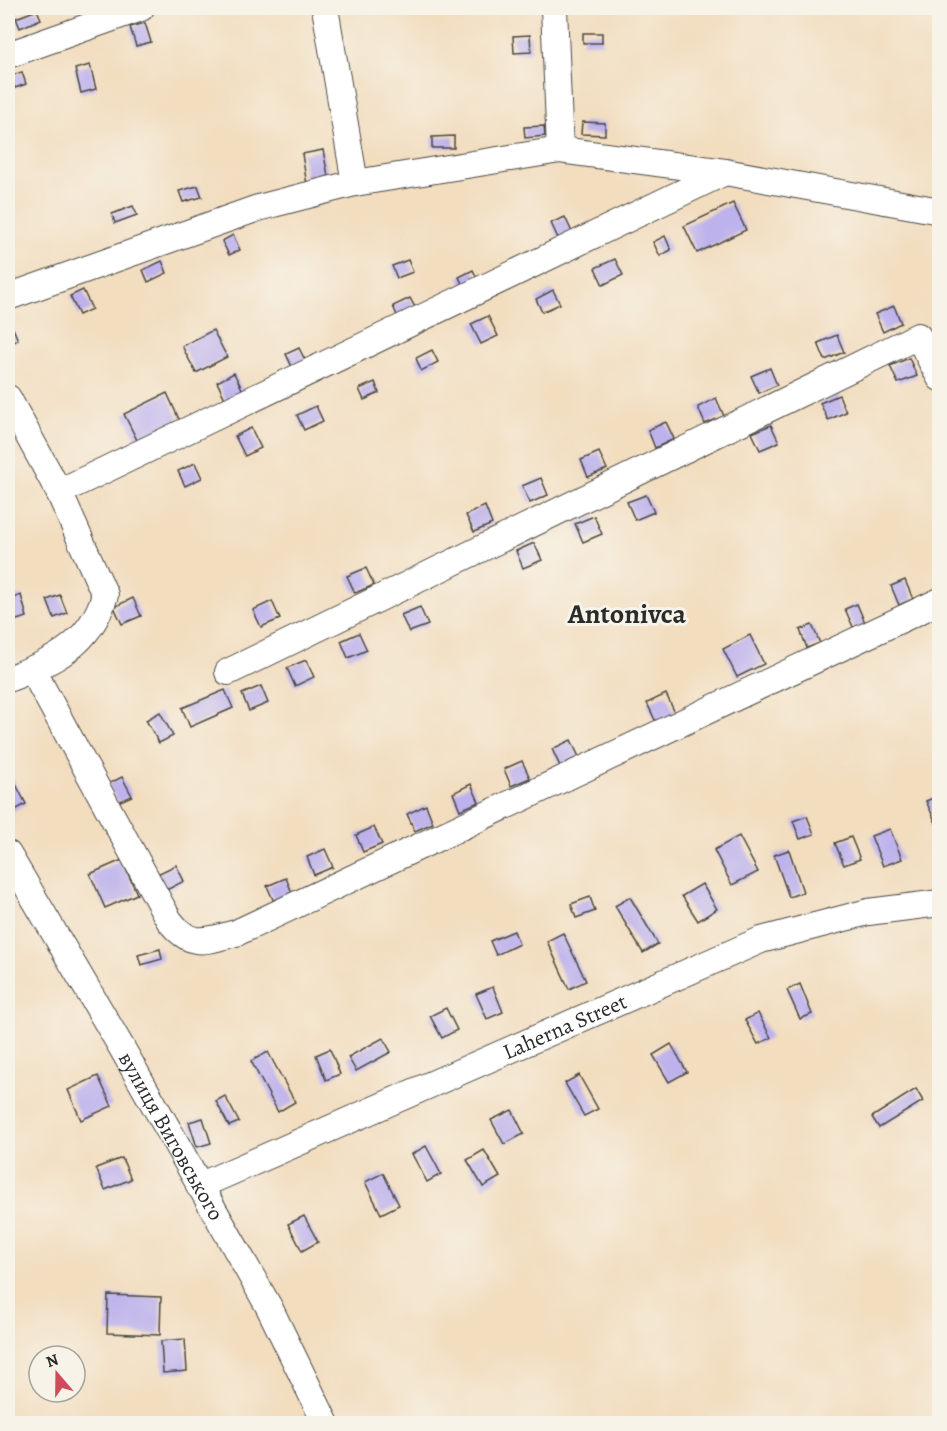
<svg xmlns="http://www.w3.org/2000/svg" width="947" height="1431" viewBox="0 0 947 1431" font-family="Alegreya,serif">
	<style>
		.building { fill: #bdb2ec }
		.lines { fill: none; stroke-linecap: round; stroke-linejoin: round }
		.minor-casing { stroke: #494641; stroke-width: 28 }
		.minor { stroke: #fff; stroke-width: 26 }
		.labels { text-anchor: middle; stroke-width: 6; stroke-linejoin: round; paint-order: stroke }
		.street-label { font-size: 22px; fill: #2b2b2b; stroke: #f7f3e8 }
		.district-label { font-size: 28px; font-weight: bold; fill: #2b2b2b; stroke: #f7f3e8 }
	</style>
	<rect width="100%" height="100%" fill="#f7f3e8"/>
	<filter id="ink" filterUnits="userSpaceOnUse"><feTurbulence type="fractalNoise" baseFrequency=".0167" numOctaves="2"/><feDisplacementMap in="SourceGraphic" scale="12" xChannelSelector="R" yChannelSelector="G"/><feConvolveMatrix kernelMatrix="1 2 1 2 8 2 1 2 1" color-interpolation-filters="sRGB"/></filter>
	<filter id="wash" filterUnits="userSpaceOnUse"><feTurbulence type="fractalNoise" baseFrequency=".008" numOctaves="4" result="noise"/><feDisplacementMap in="SourceGraphic" scale="24" xChannelSelector="R" yChannelSelector="G"/><feGaussianBlur stdDeviation="1.35" result="paint"/><feColorMatrix in="noise" values="0 0 0 0 0 0 0 0 0 0 0 0 0 0 0 0 0 1.4 0 .05"/><feComposite in="paint" operator="in"/></filter>
	<g filter="url(#wash)">
		<rect width="100%" height="100%" fill="#f2ddbf"/>
		<g id="blocks">
			<g class="building">
				<polygon points="37,10 41,19 20,28 16,18"/>
				<polygon points="145,23 151,42 136,46 130,27"/>
				<rect x="583" y="33" width="19" height="10"/>
				<polygon points="530,35 531,52 514,53 513,36"/>
				<polygon points="90,65 96,89 81,93 75,69"/>
				<polygon points="22,72 26,84 15,88 10,76"/>
				<polygon points="934,74 940,74 940,112 935,112"/>
				<polygon points="582,122 605,123 605,135 581,134"/>
				<polygon points="544,126 545,136 525,138 524,127"/>
				<polygon points="454,136 454,148 432,148 432,137"/>
				<polygon points="323,150 329,181 307,185 302,154"/>
				<polygon points="198,186 202,197 183,202 179,191"/>
				<polygon points="733,203 746,230 697,253 684,226"/>
				<polygon points="133,206 137,215 115,223 112,214"/>
				<polygon points="565,217 572,232 558,238 551,223"/>
				<polygon points="233,235 240,250 229,255 222,241"/>
				<polygon points="665,236 671,250 660,256 653,242"/>
				<polygon points="615,259 623,275 603,285 595,268"/>
				<polygon points="408,260 413,272 397,278 392,266"/>
				<polygon points="162,261 167,273 148,282 143,270"/>
				<polygon points="473,270 480,285 466,292 459,277"/>
				<polygon points="83,290 92,309 79,315 70,296"/>
				<polygon points="553,290 560,304 542,312 536,299"/>
				<polygon points="410,298 417,311 399,320 393,306"/>
				<polygon points="894,306 901,323 883,332 875,314"/>
				<polygon points="488,316 498,336 481,344 471,324"/>
				<polygon points="8,317 18,340 8,345"/>
				<polygon points="213,330 227,357 196,373 182,346"/>
				<polygon points="837,335 844,352 825,360 818,343"/>
				<polygon points="299,348 308,366 295,373 286,354"/>
				<polygon points="432,350 438,362 421,371 416,358"/>
				<polygon points="909,358 917,376 898,383 890,366"/>
				<polygon points="770,368 777,385 759,393 751,376"/>
				<polygon points="234,373 246,397 228,405 217,382"/>
				<polygon points="375,382 379,393 364,400 359,389"/>
				<polygon points="167,393 183,428 141,448 124,414"/>
				<polygon points="839,395 846,412 828,420 820,403"/>
				<polygon points="716,398 724,416 705,424 698,407"/>
				<polygon points="316,406 323,421 304,430 297,415"/>
				<polygon points="666,422 674,439 655,448 648,430"/>
				<polygon points="771,425 779,442 760,450 752,433"/>
				<polygon points="251,428 261,448 245,456 235,436"/>
				<polygon points="599,452 607,469 588,477 581,460"/>
				<polygon points="195,463 202,478 185,486 178,471"/>
				<polygon points="541,478 548,495 530,503 522,486"/>
				<polygon points="646,495 654,512 635,520 627,502"/>
				<polygon points="485,506 492,524 474,532 466,515"/>
				<polygon points="594,516 602,534 583,542 575,524"/>
				<polygon points="534,543 542,560 523,568 516,551"/>
				<polygon points="366,568 374,585 355,593 347,576"/>
				<polygon points="905,580 913,599 899,605 891,586"/>
				<polygon points="21,595 27,617 13,621 8,600"/>
				<polygon points="60,595 67,613 54,618 47,600"/>
				<polygon points="133,598 141,616 122,624 114,607"/>
				<polygon points="272,601 280,619 261,627 253,610"/>
				<polygon points="857,604 866,625 854,629 845,609"/>
				<polygon points="420,607 428,625 409,632 401,615"/>
				<polygon points="812,625 820,643 807,648 800,630"/>
				<polygon points="359,633 367,650 348,658 341,641"/>
				<polygon points="750,635 764,664 737,677 723,649"/>
				<polygon points="306,660 314,677 295,686 287,668"/>
				<polygon points="261,686 268,703 249,711 242,694"/>
				<polygon points="225,690 233,708 190,727 182,708"/>
				<polygon points="666,694 675,713 656,722 647,703"/>
				<polygon points="160,712 173,736 159,743 146,720"/>
				<polygon points="571,740 579,757 560,766 552,749"/>
				<polygon points="522,761 530,778 511,786 504,769"/>
				<polygon points="8,769 26,804 8,814"/>
				<polygon points="122,777 132,796 118,802 108,784"/>
				<polygon points="471,784 479,802 460,810 453,793"/>
				<polygon points="938,796 940,824 937,825 926,801"/>
				<polygon points="426,805 433,823 415,831 407,814"/>
				<polygon points="807,816 814,834 800,839 793,821"/>
				<polygon points="374,827 382,844 363,852 356,835"/>
				<polygon points="890,829 902,859 883,866 871,836"/>
				<polygon points="739,836 758,872 732,885 714,850"/>
				<polygon points="851,837 860,859 844,865 835,843"/>
				<polygon points="325,849 333,867 314,875 307,857"/>
				<polygon points="789,850 803,892 789,897 774,855"/>
				<polygon points="122,860 137,894 105,908 90,874"/>
				<polygon points="176,865 184,881 157,895 149,878"/>
				<polygon points="286,878 293,895 275,904 267,886"/>
				<polygon points="702,884 717,909 698,921 682,896"/>
				<polygon points="590,897 595,911 576,918 571,904"/>
				<polygon points="630,897 658,944 643,953 615,906"/>
				<polygon points="514,931 519,944 496,955 490,941"/>
				<polygon points="563,933 586,981 569,989 547,941"/>
				<polygon points="160,949 162,959 141,965 138,955"/>
				<polygon points="800,984 812,1014 800,1019 787,990"/>
				<polygon points="493,987 503,1012 487,1019 476,994"/>
				<polygon points="446,1008 457,1030 442,1038 430,1016"/>
				<polygon points="758,1013 771,1038 758,1044 745,1020"/>
				<polygon points="383,1038 391,1052 356,1071 348,1057"/>
				<polygon points="671,1044 687,1072 669,1082 653,1055"/>
				<polygon points="330,1049 340,1074 326,1080 316,1055"/>
				<polygon points="268,1052 295,1102 278,1112 251,1061"/>
				<polygon points="579,1075 598,1109 584,1116 565,1083"/>
				<polygon points="98,1076 112,1106 81,1120 68,1090"/>
				<polygon points="916,1089 923,1101 879,1128 872,1117"/>
				<polygon points="225,1096 239,1122 229,1126 216,1101"/>
				<polygon points="512,1110 524,1134 504,1144 491,1120"/>
				<polygon points="203,1118 211,1143 197,1147 189,1122"/>
				<polygon points="426,1146 441,1174 427,1182 412,1154"/>
				<polygon points="484,1150 500,1177 483,1187 467,1160"/>
				<polygon points="122,1158 131,1179 105,1190 96,1168"/>
				<polygon points="383,1173 399,1205 381,1214 365,1182"/>
				<polygon points="304,1216 318,1242 302,1251 288,1224"/>
				<polygon points="108,1295 161,1297 160,1335 107,1333"/>
				<polygon points="185,1339 187,1371 163,1373 161,1341"/>
			</g>
		</g>
	</g>
	<g filter="url(#ink)">
		<use href="#blocks" fill-opacity="0" stroke="#494641" stroke-width="1.5"/>
		<g class="lines">
			<defs>
				<g id="minor">
					<polyline points="325,8 355,183"/>
					<polyline points="554,8 560,150"/>
					<polyline points="8,55 141,8"/>
					<polyline points="8,297 258,208 355,183 560,150 725,172 940,211"/>
					<path d="M8,398L59,492L105,595C90,645 54,661 8,679"/>
					<polyline points="59,492 725,172"/>
					<path d="M32,669L169,920C191,949 205,941 236,933L940,601"/>
					<polyline points="228,672 918,336 940,378"/>
					<path id="s1" d="M8,854L119,1043L269,1307L326,1424"/>
					<path id="s2" d="M199,1186L761,940L868,912L940,903"/>
				</g>
			</defs>
			<use href="#minor" class="minor-casing"/>
			<use href="#minor" class="minor"/>
		</g>
	</g>
	<g class="labels">
		<g class="street-label">
			<text dy="8" stroke="none"><textPath href="#s2" startOffset="399">Laherna Street</textPath></text>
			<text dy="8" stroke="none"><textPath href="#s1" startOffset="326">вулиця Виговського</textPath></text>
		</g>
		<g class="district-label">
			<text x="627" y="623">Antonivca</text>
		</g>
	</g>
	<rect width="947" height="1431" fill="none" stroke="#f7f3e8" stroke-width="30"/>
	<g transform="translate(57 1374) rotate(340)"><circle r="28" fill="#f7f3e8" stroke="#a5a39c" stroke-width="1.5"/>
	<path d="M0-4.5L10 22L0 15L-10 22Z" fill="#d1495b"/>
	<text y="-9" font-size="16" font-weight="bold" text-anchor="middle" fill="#2b2b2b">N</text>
	</g>
</svg>
